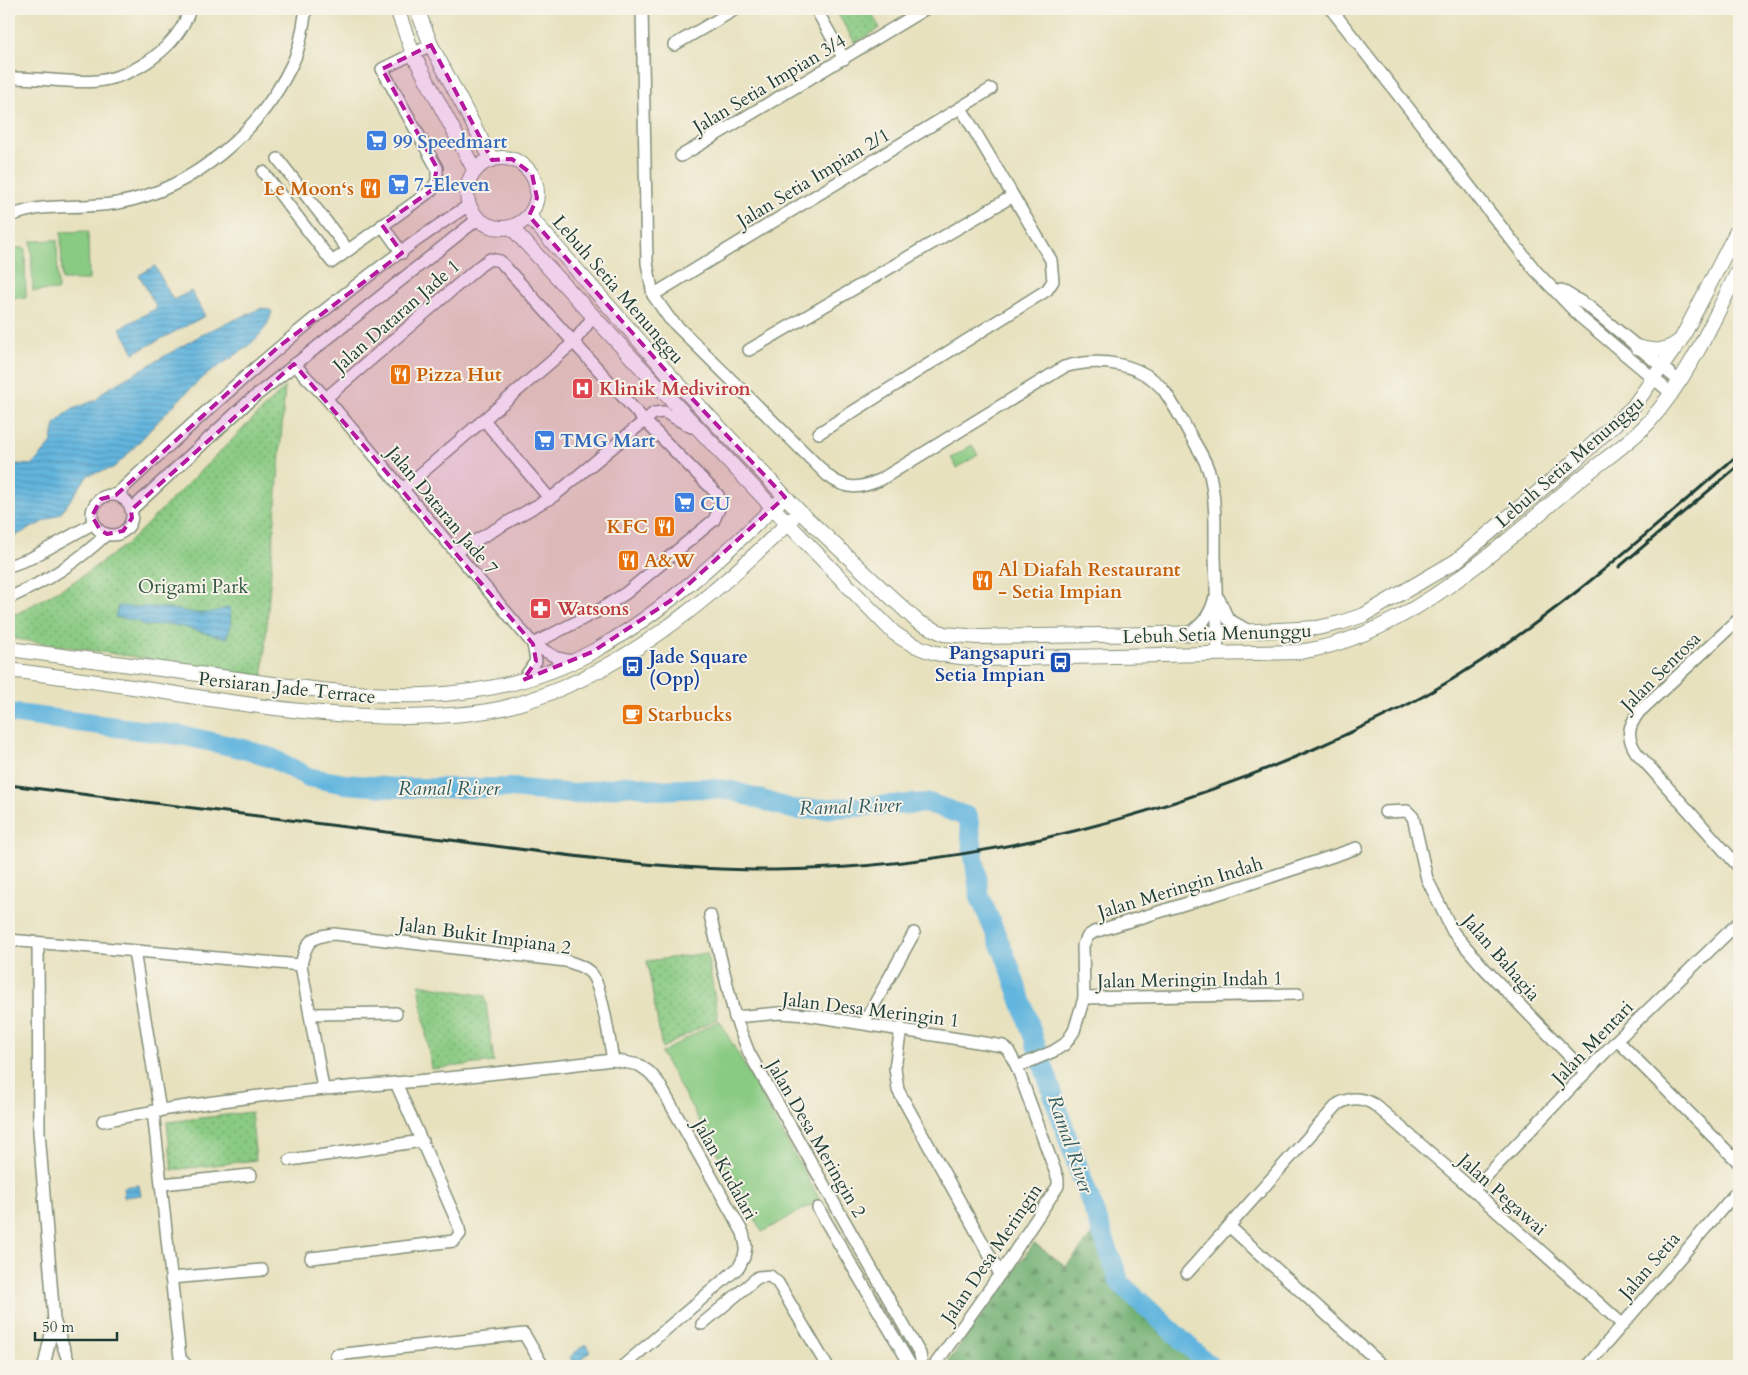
<svg xmlns="http://www.w3.org/2000/svg" width="1748" height="1375" viewBox="0 0 1748 1375" font-family="Cardo,serif">
	<style>
		.grass { fill: #8acb83; stroke: #54845c }
		.forest { fill: url(#forest-firs); stroke: #477652 }
		.park { fill: url(#park-dots); stroke: #54845c }
		.water { fill: url(#water-rules); stroke: #407989 }
		.lines { fill: none; stroke-linecap: round; stroke-linejoin: round }
		.river { stroke: #62b5de; stroke-width: 20 }
		.minor-casing { stroke: #838f79; stroke-width: 14 }
		.tertiary-casing { stroke: #838f79; stroke-width: 16 }
		.minor { stroke: #fff; stroke-width: 11 }
		.tertiary { stroke: #fff; stroke-width: 14 }
		.rail { stroke: #1f3d34; stroke-width: 3 }
		.marked { fill: #b5179e; fill-opacity: 0.2; stroke: #b5179e; stroke-width: 4; stroke-dasharray: 10 6; stroke-linejoin: round }
		.labels { text-anchor: middle; stroke-width: 4; stroke-linejoin: round; paint-order: stroke }
		.street-label { font-size: 19px; fill: #1f3d34; stroke: #f7f3e8 }
		.shop-label { font-size: 19px; font-weight: bold; fill: #366cbe; stroke: #f7f3e8; text-anchor: start }
		.food-label { font-size: 19px; font-weight: bold; fill: #c56008; stroke: #f7f3e8; text-anchor: start }
		.health-label { font-size: 19px; font-weight: bold; fill: #be3a42; stroke: #f7f3e8; text-anchor: start }
		.park-label { font-size: 19px; fill: #345944; stroke: #f7f3e8 }
		.transit-label { font-size: 19px; font-weight: bold; fill: #164399; stroke: #f7f3e8; text-anchor: end }
		.water-label { font-size: 20px; font-style: italic; fill: #305b5e; stroke: #f7f3e8 }
	</style>
	<defs>
		<pattern id="forest-firs" width="22" height="20" patternUnits="userSpaceOnUse" patternTransform="scale(1.25)"><rect width="22" height="20" fill="#6faf71"/><path d="M5 1l3.5 6h-7zM16 11l3.5 6h-7z" fill="#5b905e"/></pattern>
		<pattern id="park-dots" width="8" height="8" patternUnits="userSpaceOnUse" patternTransform="scale(1.25)"><rect width="8" height="8" fill="#8acb83"/><path d="M2 2h.1M6 6h.1" fill="none" stroke="#70a66c" stroke-width="1.8" stroke-linecap="round"/></pattern>
		<pattern id="water-rules" width="6" height="5" patternUnits="userSpaceOnUse" patternTransform="scale(1.25)"><rect width="6" height="5" fill="#62b5de"/><path d="M0 2.5h6" fill="none" stroke="#5094b5"/></pattern>
	</defs>
	<rect width="100%" height="100%" fill="#f7f3e8"/>
	<filter id="ink" filterUnits="userSpaceOnUse"><feTurbulence type="fractalNoise" baseFrequency=".02" numOctaves="2"/><feDisplacementMap in="SourceGraphic" scale="10" xChannelSelector="R" yChannelSelector="G"/><feConvolveMatrix kernelMatrix="1 2 1 2 8 2 1 2 1" color-interpolation-filters="sRGB"/></filter>
	<filter id="wash" filterUnits="userSpaceOnUse"><feTurbulence type="fractalNoise" baseFrequency=".0096" numOctaves="4" result="noise"/><feDisplacementMap in="SourceGraphic" scale="20" xChannelSelector="R" yChannelSelector="G"/><feGaussianBlur stdDeviation="1.12" result="paint"/><feColorMatrix in="noise" values="0 0 0 0 0 0 0 0 0 0 0 0 0 0 0 0 0 1.4 0 .05"/><feComposite in="paint" operator="in"/></filter>
	<g filter="url(#wash)">
		<rect width="100%" height="100%" fill="#e7e1be"/>
		<g class="grass">
			<polygon points="88,231 89,280 62,280 61,232"/>
			<polygon points="57,240 58,290 33,291 31,241"/>
			<polygon points="9,248 25,248 26,298 9,298"/>
			<polygon points="972,445 978,455 957,468 951,458"/>
			<polygon points="719,1020 820,1200 762,1232 661,1053"/>
		</g>
		<polygon class="forest" points="1092,1235 1117,1291 1198,1366 945,1366 1034,1243 1066,1266"/>
		<g class="park">
			<polygon points="835,9 869,9 880,28 855,43"/>
			<polygon points="285,387 263,676 9,638 9,614 18,613 75,581 127,544"/>
			<polygon points="707,953 718,1018 662,1048 647,961"/>
			<polygon points="419,984 485,996 494,1062 431,1069"/>
			<polygon points="251,1112 256,1160 172,1170 167,1122"/>
		</g>
		<g class="water">
			<polygon points="155,266 173,300 191,291 205,316 134,353 120,328 157,308 139,275"/>
			<path d="M262,308L272,311C266,342 228,358 205,376C195,384 186,393 177,402C157,421 140,442 121,461L113,468L88,475L61,513L9,539V466L16,464L32,465L51,444L55,424L70,410L96,400L104,391L208,331Z"/>
			<path d="M118,606C134,608 150,606 165,608C197,612 197,618 230,607L231,626L226,638L170,624L145,626L137,621L115,617Z"/>
			<polygon points="139,1185 141,1195 124,1197 123,1187"/>
			<polygon points="585,1344 591,1351 576,1364 573,1364 570,1357"/>
		</g>
		<g class="lines">
			<polyline class="river" points="9,713 185,736 244,749 274,759 308,777 345,784 397,788 511,788 573,794 630,785 659,790 703,788 733,791 795,810 929,803 968,817 980,897 1009,965 1069,1142 1120,1283 1210,1366"/>
		</g>
	</g>
	<g filter="url(#ink)">
		<g class="lines">
			<defs>
				<g id="minor">
					<path d="M642,9L647,263L653,295L669,318L828,476C846,490 859,489 880,480L1064,367C1098,357 1142,362 1165,392C1173,404 1181,418 1188,431C1196,446 1206,459 1210,475C1216,501 1215,528 1215,555C1216,588 1217,620 1218,653"/>
					<polyline points="816,9 844,59"/>
					<polyline points="1331,9 1535,270 1579,316 1671,393"/>
					<polyline points="674,45 736,9"/>
					<path d="M9,78C38,77 69,84 97,81C136,76 178,47 190,9"/>
					<polyline points="681,156 925,9"/>
					<polyline points="278,159 348,250"/>
					<polyline points="263,172 332,262 432,190 437,181 437,168 382,69 431,45"/>
					<path d="M9,216C20,213 31,209 42,208C67,206 93,207 118,203C194,189 262,130 294,60C301,45 303,26 306,9"/>
					<polyline points="382,225 402,253"/>
					<polyline points="1561,290 1588,306 1679,381"/>
					<polyline points="653,295 991,89"/>
					<polyline points="749,350 1013,196"/>
					<polyline points="294,364 326,398 533,644 557,658 572,661"/>
					<polyline points="326,398 481,265 490,259 500,261 644,420 718,495 721,504 714,520 626,593 598,611 533,644"/>
					<polyline points="484,420 550,499"/>
					<polyline points="819,433 1047,290 1053,281 1051,260 961,108"/>
					<polyline points="403,489 573,343 593,317"/>
					<path d="M116,495C227,390 341,288 469,205"/>
					<circle cx="112" cy="515" r="20"/>
					<polyline points="131,510 248,402 479,218"/>
					<polyline points="456,552 555,495 654,413 664,412 691,427"/>
					<polyline points="9,566 31,558 94,523"/>
					<path d="M9,598C48,580 76,563 107,534"/>
					<polyline points="1219,599 1228,619 1249,631"/>
					<path d="M1739,619L1639,712C1628,727 1626,736 1636,752L1739,867"/>
					<path d="M1188,633C1202,626 1210,616 1214,600"/>
					<polyline points="523,680 536,661 533,644"/>
					<polyline points="1385,812 1407,811 1413,817 1427,879 1453,932 1483,967 1586,1073"/>
					<polyline points="710,915 735,1017 749,1053 920,1354 922,1366"/>
					<polyline points="9,940 301,965 323,1088"/>
					<polyline points="38,943 39,1132 54,1320 70,1366"/>
					<polyline points="134,951 160,1111"/>
					<path d="M301,965C306,942 310,936 334,934L566,961C576,964 588,968 593,976C603,993 609,1039 613,1060"/>
					<polyline points="1084,998 1298,994"/>
					<polyline points="310,1014 396,1013"/>
					<polyline points="735,1017 780,1013 807,1015 1003,1046 1008,1050 1017,1067 1058,1179 1058,1186 1000,1274 934,1366"/>
					<polyline points="864,1023 914,933"/>
					<polyline points="901,1028 895,1068 898,1090 1000,1274"/>
					<polyline points="1617,1040 1739,1163"/>
					<polyline points="1017,1067 1054,1051 1065,1044 1074,1031 1084,998 1083,945 1088,936 1094,932 1243,886 1357,848"/>
					<polyline points="153,1111 180,1358 187,1366"/>
					<path d="M103,1121C199,1101 297,1091 395,1083C468,1077 540,1068 613,1060L639,1065L649,1072L658,1082L743,1233L746,1246L744,1257L739,1267L623,1366"/>
					<polyline points="290,1160 422,1141"/>
					<polyline points="162,1184 251,1175"/>
					<polyline points="1473,1190 1617,1040 1739,922"/>
					<polyline points="818,1208 911,1366"/>
					<polyline points="1230,1227 1383,1366"/>
					<polyline points="311,1258 454,1241 460,1234 458,1224 396,1083"/>
					<path d="M1187,1273L1338,1104C1351,1097 1362,1097 1375,1105L1473,1190L1622,1324"/>
					<polyline points="171,1278 262,1270"/>
					<polyline points="702,1324 758,1277 770,1276 778,1283 827,1366"/>
					<polyline points="336,1355 524,1334 543,1366"/>
					<polyline points="44,1366 54,1320"/>
					<polyline points="1587,1366 1739,1189"/>
				</g>
				<g id="tertiary">
					<polyline points="397,9 413,54 475,171"/>
					<polyline points="417,9 431,45 492,160"/>
					<circle cx="502" cy="193" r="35"/>
					<polyline points="529,216 667,372 800,512 879,586 918,622 944,634 978,637 1217,633 1317,628 1340,623 1364,615 1456,561 1568,467 1633,407 1682,338 1739,227"/>
					<path d="M511,227C637,364 763,500 894,633C923,654 946,656 980,659L1299,652C1404,637 1495,551 1573,485C1596,465 1629,444 1649,422C1688,378 1713,321 1739,269"/>
					<path d="M1637,347C1653,351 1664,353 1678,342"/>
					<path d="M9,649C82,659 156,668 229,678C355,695 476,716 594,651C664,612 722,557 779,502"/>
					<path d="M9,670C69,678 130,686 190,696C262,707 333,717 406,717C438,716 472,715 503,708C617,679 710,600 792,519"/>
				</g>
			</defs>
			<use href="#minor" class="minor-casing"/>
			<use href="#tertiary" class="tertiary-casing"/>
			<use href="#minor" class="minor"/>
			<use href="#tertiary" class="tertiary"/>
			<g class="rail">
				<polyline points="1619,567 1739,465"/>
				<path d="M9,785C153,803 298,821 442,839C552,853 664,871 775,870C961,868 1144,823 1314,749C1354,731 1394,713 1431,692C1544,627 1641,539 1739,454"/>
			</g>
		</g>
	</g>
	<path class="marked" d="M431,45L492,160L512,159L532,174L537,198L529,216L667,372L785,497L670,601L592,652L523,680L536,661L533,644L294,364L131,510L132,518L123,531L107,534L100,530L92,516L101,499L116,495L277,348L402,253L382,225L432,190L437,168L382,69Z"/>
	<defs>
		<symbol id="supermarket-square" viewBox="-11 -11 22 22"><rect x="-9" y="-9" width="18" height="18" rx="4" fill="#3f7fe0" stroke="#f7f3e8"/><path d="M-6-5.5h2.5l.6 2H6L4.5 2H-2.5L-4.4-4H-6ZM-1.5 3.2a1.3 1.3 0 1 0 .1 0ZM3 3.2a1.3 1.3 0 1 0 .1 0Z" fill="#fff"/></symbol>
		<symbol id="restaurant-square" viewBox="-11 -11 22 22"><rect x="-9" y="-9" width="18" height="18" rx="4" fill="#e8710a" stroke="#f7f3e8"/><path d="M-5-6h1v4h1v-4h1v4h1v-4h1v5L-1.5 .5V6h-2V.5L-5-1ZM5-6V6H3V1.5H1.5Q1.5-4 5-6Z" fill="#fff"/></symbol>
		<symbol id="hospital-square" viewBox="-11 -11 22 22"><rect x="-9" y="-9" width="18" height="18" rx="4" fill="#e0444e" stroke="#f7f3e8"/><path d="M-5-5h3v3.5h4V-5h3V5h-3V1.5h-4V5h-3Z" fill="#fff"/></symbol>
		<symbol id="pharmacy-square" viewBox="-11 -11 22 22"><rect x="-9" y="-9" width="18" height="18" rx="4" fill="#e0444e" stroke="#f7f3e8"/><path d="M-2-6h4v4h4v4h-4v4h-4v-4h-4v-4h4Z" fill="#fff"/></symbol>
		<symbol id="bus-square" viewBox="-11 -11 22 22"><rect x="-9" y="-9" width="18" height="18" rx="4" fill="#1a4fb4" stroke="#f7f3e8"/><path d="M-5-6H5V4H4V6H2V4H-2V6H-4V4H-5ZM-3.5-4V0h7V-4ZM-3.5 1.2v1.5H-2V1.2ZM2 1.2v1.5H3.5V1.2Z" fill="#fff"/></symbol>
		<symbol id="cafe-square" viewBox="-11 -11 22 22"><rect x="-9" y="-9" width="18" height="18" rx="4" fill="#e8710a" stroke="#f7f3e8"/><path d="M-5.5-4.5H6V0H3Q3 3.5 0 3.5H-2.5Q-5.5 3.5-5.5 0ZM3-3.2v2h1.7v-2ZM-6 4.5H4V6H-6Z" fill="#fff"/></symbol>
	</defs>
	<g fill-rule="evenodd">
		<use href="#supermarket-square" x="364" y="128" width="25" height="25"/>
		<use href="#supermarket-square" x="386" y="172" width="25" height="25"/>
		<use href="#restaurant-square" x="358" y="176" width="25" height="25"/>
		<use href="#restaurant-square" x="388" y="362" width="25" height="25"/>
		<use href="#hospital-square" x="570" y="376" width="25" height="25"/>
		<use href="#supermarket-square" x="532" y="428" width="25" height="25"/>
		<use href="#supermarket-square" x="672" y="490" width="25" height="25"/>
		<use href="#restaurant-square" x="652" y="514" width="25" height="25"/>
		<use href="#restaurant-square" x="616" y="548" width="25" height="25"/>
		<use href="#restaurant-square" x="970" y="568" width="25" height="25"/>
		<use href="#pharmacy-square" x="528" y="596" width="25" height="25"/>
		<use href="#bus-square" x="1048" y="650" width="25" height="25"/>
		<use href="#bus-square" x="620" y="654" width="25" height="25"/>
		<use href="#cafe-square" x="620" y="702" width="25" height="25"/>
	</g>
	<g class="labels">
		<g class="street-label">
			<text transform="translate(769 83) rotate(-31)" y="7">Jalan Setia Impian 3/4</text>
			<text transform="translate(813 177) rotate(-31)" y="7">Jalan Setia Impian 2/1</text>
			<text transform="translate(619 289) rotate(49)" y="7">Lebuh Setia Menunggu</text>
			<text transform="translate(396 315) rotate(-41)" y="7">Jalan Dataran Jade 1</text>
			<text transform="translate(1569 461) rotate(-41)" y="7">Lebuh Setia Menunggu</text>
			<text transform="translate(443 510) rotate(50)" y="7">Jalan Dataran Jade 7</text>
			<text transform="translate(1217 633) rotate(-2)" y="7">Lebuh Setia Menunggu</text>
			<text transform="translate(1660 671) rotate(-45)" y="7">Jalan Sentosa</text>
			<text transform="translate(287 687) rotate(6)" y="7">Persiaran Jade Terrace</text>
			<text transform="translate(1180 887) rotate(-17)" y="7">Jalan Meringin Indah</text>
			<text transform="translate(485 935) rotate(8)" y="7">Jalan Bukit Impiana 2</text>
			<text transform="translate(1502 957) rotate(49)" y="7">Jalan Bahagia</text>
			<text transform="translate(1190 979) rotate(-1)" y="7">Jalan Meringin Indah 1</text>
			<text transform="translate(871 1009) rotate(7)" y="7">Jalan Desa Meringin 1</text>
			<text transform="translate(1592 1042) rotate(-46)" y="7">Jalan Mentari</text>
			<text transform="translate(817 1138) rotate(60)" y="7">Jalan Desa Meringin 2</text>
			<text transform="translate(726 1169) rotate(61)" y="7">Jalan Kudalari</text>
			<text transform="translate(1503 1194) rotate(42)" y="7">Jalan Pegawai</text>
			<text transform="translate(991 1253) rotate(-56)" y="7">Jalan Desa Meringin</text>
			<text transform="translate(1649 1265) rotate(-49)" y="7">Jalan Setia</text>
		</g>
		<g class="shop-label">
			<text x="393" y="148">99 Speedmart</text>
			<text x="414" y="191">7-Eleven</text>
			<text x="560" y="447">TMG Mart</text>
			<text x="700" y="510">CU</text>
		</g>
		<g class="food-label">
			<text x="354" y="195" text-anchor="end">Le Moon‘s</text>
			<text x="416" y="381">Pizza Hut</text>
			<text x="648" y="533" text-anchor="end">KFC</text>
			<text x="644" y="567">A&amp;W</text>
			<text x="998" y="576">Al Diafah Restaurant<tspan x="998" dy="22">- Setia Impian</tspan></text>
			<text x="648" y="721">Starbucks</text>
		</g>
		<g class="health-label">
			<text x="599" y="395">Klinik Mediviron</text>
			<text x="557" y="615">Watsons</text>
		</g>
		<g class="park-label">
			<text x="193" y="593">Origami Park</text>
		</g>
		<g class="transit-label">
			<text x="1045" y="659">Pangsapuri<tspan x="1045" dy="22">Setia Impian</tspan></text>
			<text x="649" y="663" text-anchor="start">Jade Square<tspan x="649" dy="22">(Opp)</tspan></text>
		</g>
		<g class="water-label">
			<text x="449" y="795">Ramal River</text>
			<text transform="translate(850 806) rotate(-2)" y="7">Ramal River</text>
			<text transform="translate(1071 1144) rotate(71)" y="7">Ramal River</text>
		</g>
	</g>
	<rect width="1748" height="1375" fill="none" stroke="#f7f3e8" stroke-width="30"/>
	<path d="M35 1332v8h82v-8" fill="none" stroke="#1f3d34" stroke-width="2.5"/>
	<text x="42" y="1332" font-size="15" fill="#1f3d34" stroke="#f7f3e8" stroke-width="4" paint-order="stroke">50 m</text>
</svg>
